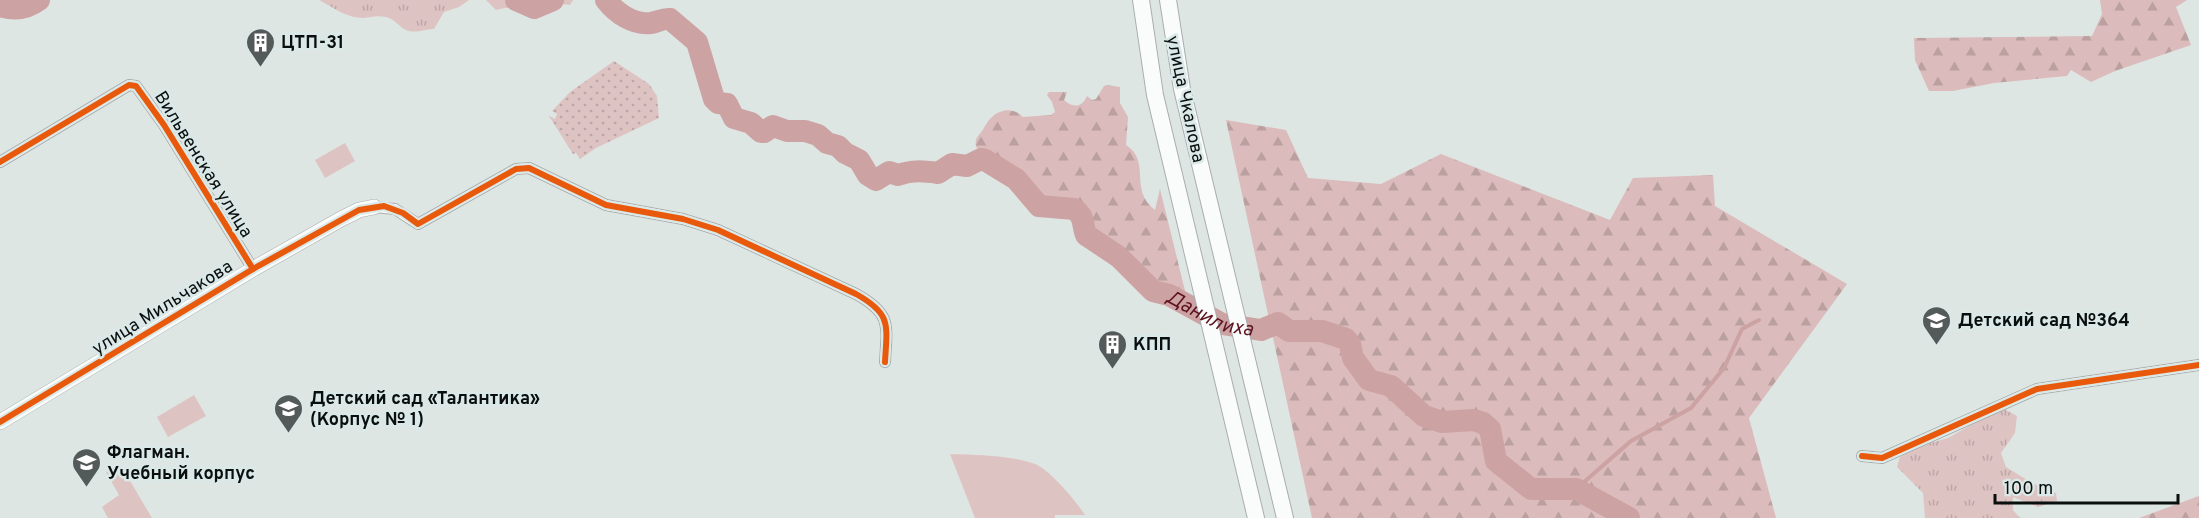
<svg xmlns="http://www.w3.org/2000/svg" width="2199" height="518" viewBox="0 0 2199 518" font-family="Overpass,sans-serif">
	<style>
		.grass { fill: url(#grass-tufts) }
		.forest { fill: url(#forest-firs) }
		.park { fill: #dec3c3 }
		.garden { fill: url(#garden-dots) }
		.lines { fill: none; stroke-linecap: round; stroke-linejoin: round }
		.stream { stroke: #cca2a3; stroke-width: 4 }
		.river { stroke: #cca2a3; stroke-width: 22 }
		.street-casing { stroke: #a9aead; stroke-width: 12 }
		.secondary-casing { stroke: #a9aead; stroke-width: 16 }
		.primary-casing { stroke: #a9aead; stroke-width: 18 }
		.street { stroke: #fafbfb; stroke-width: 10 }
		.secondary { stroke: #fafbfb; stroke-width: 15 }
		.primary { stroke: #fafbfb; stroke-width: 16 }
		.cycleway-casing { stroke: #dae9e7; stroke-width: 10 }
		.cycleway { stroke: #e8590c; stroke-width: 6 }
		.labels { text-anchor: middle; stroke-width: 5; stroke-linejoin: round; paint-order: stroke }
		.poi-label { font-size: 18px; font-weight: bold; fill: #0a0f0e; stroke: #dae9e7; text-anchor: start }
		.street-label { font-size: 18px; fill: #0a0f0e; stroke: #dae9e7 }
		.water-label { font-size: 20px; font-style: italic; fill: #5f121f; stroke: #dae9e7 }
	</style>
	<defs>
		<pattern id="grass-tufts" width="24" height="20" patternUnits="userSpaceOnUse" patternTransform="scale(1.5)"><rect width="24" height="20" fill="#dec3c3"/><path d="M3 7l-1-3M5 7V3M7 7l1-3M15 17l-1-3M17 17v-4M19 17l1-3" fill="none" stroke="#bda6a6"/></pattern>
		<pattern id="forest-firs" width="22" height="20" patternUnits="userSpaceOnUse" patternTransform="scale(1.5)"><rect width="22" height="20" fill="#dbbbbb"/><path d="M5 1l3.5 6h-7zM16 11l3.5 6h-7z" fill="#bba0a0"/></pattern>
		<pattern id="garden-dots" width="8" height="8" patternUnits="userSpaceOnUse" patternTransform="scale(1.5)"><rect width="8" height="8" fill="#dec3c3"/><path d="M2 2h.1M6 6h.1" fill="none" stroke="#bda6a6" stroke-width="1.8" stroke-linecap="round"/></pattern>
	</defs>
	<rect width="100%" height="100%" fill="#dee6e4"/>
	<g class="grass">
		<path d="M319,0H469L459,7L444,12L434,29C426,29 414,34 406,30C399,27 395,19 386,17C377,15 372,17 363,18C347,18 332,7 319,0Z"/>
		<polygon points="486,0 573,0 570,5 536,1 496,10"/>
		<polygon points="2004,409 2017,416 2015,433 2001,453 2006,467 2032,483 2056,493 2057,501 2038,507 2013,497 2013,510 2020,518 1925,518 1923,493 1897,467 1900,457 1920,446 1948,438 1985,417"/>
	</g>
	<g class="forest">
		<polygon points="2100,0 2187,0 2176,7 2191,45 2115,71 2091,82 2071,70 2067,76 1994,83 1953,91 1929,91 1915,60 1914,38 2092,36 2102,14"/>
		<path d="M1107,85L1120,87V103L1128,117L1126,145C1152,162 1128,189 1155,210L1160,189L1188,303L1169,292L1153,289L1118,252L1089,233L1083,211C1071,204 1058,208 1046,204C1033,200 1028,186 1019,177C1011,169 1002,166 994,156L985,155L976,147C974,136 981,135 985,126C993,111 1010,104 1023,117L1051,115L1055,112L1052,102L1047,95L1049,92H1067L1064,100C1073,108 1082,108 1087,96L1092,100L1096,99L1104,86Z"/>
		<polygon points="1226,120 1286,130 1308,178 1381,184 1441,154 1610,220 1633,178 1713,175 1715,206 1847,284 1749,418 1776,518 1312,518"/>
		<polygon points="2199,496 2199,518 2139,518"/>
	</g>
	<g class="park">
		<polygon points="345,143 355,161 325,178 315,160"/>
		<polygon points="194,395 206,416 168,437 157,417"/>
		<path d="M950,454C977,455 1010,455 1035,464C1049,469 1077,502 1085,515H1055V518H975Z"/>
		<polygon points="120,464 152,518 108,518 102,507 119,495 106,472"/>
	</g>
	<polygon class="garden" points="614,61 649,84 657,96 659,118 596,148 580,159 576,153 573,154 549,116 555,119 557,114 552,111 570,92"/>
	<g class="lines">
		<polyline class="stream" points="1576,489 1631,441 1691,408 1724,368 1742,329 1759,320"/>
		<g class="river">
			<polyline points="516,0 534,8 553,0"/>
			<path id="s1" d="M606,0C616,13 633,25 651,23C658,22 663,18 670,19L697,42L714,99L718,103L727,104L734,118L751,123L761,132H764L773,126L787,131H805L818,135L827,143L838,146L845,153L859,160L868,175L876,180L889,172L898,175C912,170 923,171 938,173L952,164L967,166L981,159L985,160L1016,179L1039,206L1074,209C1085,216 1082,225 1086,235L1119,257L1153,291L1169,295L1222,324L1261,330L1278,323L1289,331H1322L1346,339L1350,344L1353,358L1369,380L1391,386L1424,416L1442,422L1474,420L1483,423L1490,429L1496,461L1531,489H1576L1629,518"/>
			<path d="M0,6C15,11 27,9 39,0"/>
		</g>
		<defs>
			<g id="street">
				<polyline points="0,162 129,85 136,86 164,125 253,269"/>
				<path d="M374,207L395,209L418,224L516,169L529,168L606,205L683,219L718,230L856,294C892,314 887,325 885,362"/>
				<polyline points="1862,456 1882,458 2037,389 2199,365"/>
			</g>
			<polyline id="secondary" points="0,422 253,269 341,219 359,210 374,207"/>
			<g id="primary">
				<polyline points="1141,0 1155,95 1256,518"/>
				<polyline points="1168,0 1182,89 1285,518"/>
			</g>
		</defs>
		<use href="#street" class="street-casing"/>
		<use href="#secondary" class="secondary-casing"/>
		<use href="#primary" class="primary-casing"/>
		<use href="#street" class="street"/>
		<use href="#secondary" class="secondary"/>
		<use href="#primary" class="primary"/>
		<defs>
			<g id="cycleway">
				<polyline points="0,162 129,85 136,86 164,125 253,269"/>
				<path d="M0,422L253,269L359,210L384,206L403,213L418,224L516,169L529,168L606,205L683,219L718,230L856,294C892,314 887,325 885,362"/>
				<polyline points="1862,456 1882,458 2037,389 2199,365"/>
			</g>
		</defs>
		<use href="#cycleway" class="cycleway-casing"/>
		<use href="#cycleway" class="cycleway"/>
	</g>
	<defs>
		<symbol id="building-pin" viewBox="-11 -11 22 30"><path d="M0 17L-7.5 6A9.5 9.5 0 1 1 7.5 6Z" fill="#545a59" stroke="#dae9e7"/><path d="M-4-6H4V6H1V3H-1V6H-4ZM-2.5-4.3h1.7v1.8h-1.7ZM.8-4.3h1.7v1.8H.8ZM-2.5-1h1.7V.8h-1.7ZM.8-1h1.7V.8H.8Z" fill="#fff"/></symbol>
		<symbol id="school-pin" viewBox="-11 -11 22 30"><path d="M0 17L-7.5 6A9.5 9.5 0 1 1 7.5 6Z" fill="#545a59" stroke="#dae9e7"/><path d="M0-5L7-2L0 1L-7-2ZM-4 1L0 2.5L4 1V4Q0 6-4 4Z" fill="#fff"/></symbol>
	</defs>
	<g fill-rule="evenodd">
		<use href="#building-pin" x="244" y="26" width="33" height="45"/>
		<use href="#school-pin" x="1920" y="304" width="33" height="45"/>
		<use href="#building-pin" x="1096" y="328" width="33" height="45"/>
		<use href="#school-pin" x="272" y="392" width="33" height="45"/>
		<use href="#school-pin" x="70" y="446" width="33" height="45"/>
	</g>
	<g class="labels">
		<g class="poi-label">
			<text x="281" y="48">ЦТП-31</text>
			<text x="1958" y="326">Детский сад №364</text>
			<text x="1133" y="350">КПП</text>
			<text x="310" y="404">Детский сад «Талантика»<tspan x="310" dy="21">(Корпус № 1)</tspan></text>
			<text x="107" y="458">Флагман.<tspan x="107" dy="21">Учебный корпус</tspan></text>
		</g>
		<g class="street-label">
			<text transform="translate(1186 99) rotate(78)" y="6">улица Чкалова</text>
			<text transform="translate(204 164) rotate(58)" y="6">Вильвенская улица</text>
			<text transform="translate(162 307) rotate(-32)" y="6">улица Мильчакова</text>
		</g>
		<g class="water-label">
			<text dy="7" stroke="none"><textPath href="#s1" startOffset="768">Данилиха</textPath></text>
		</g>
	</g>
	<path d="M1995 494v9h183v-9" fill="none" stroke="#0a0f0e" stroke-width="3"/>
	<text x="2004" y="494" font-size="18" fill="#0a0f0e" stroke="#dae9e7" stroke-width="4.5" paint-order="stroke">100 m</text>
</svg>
